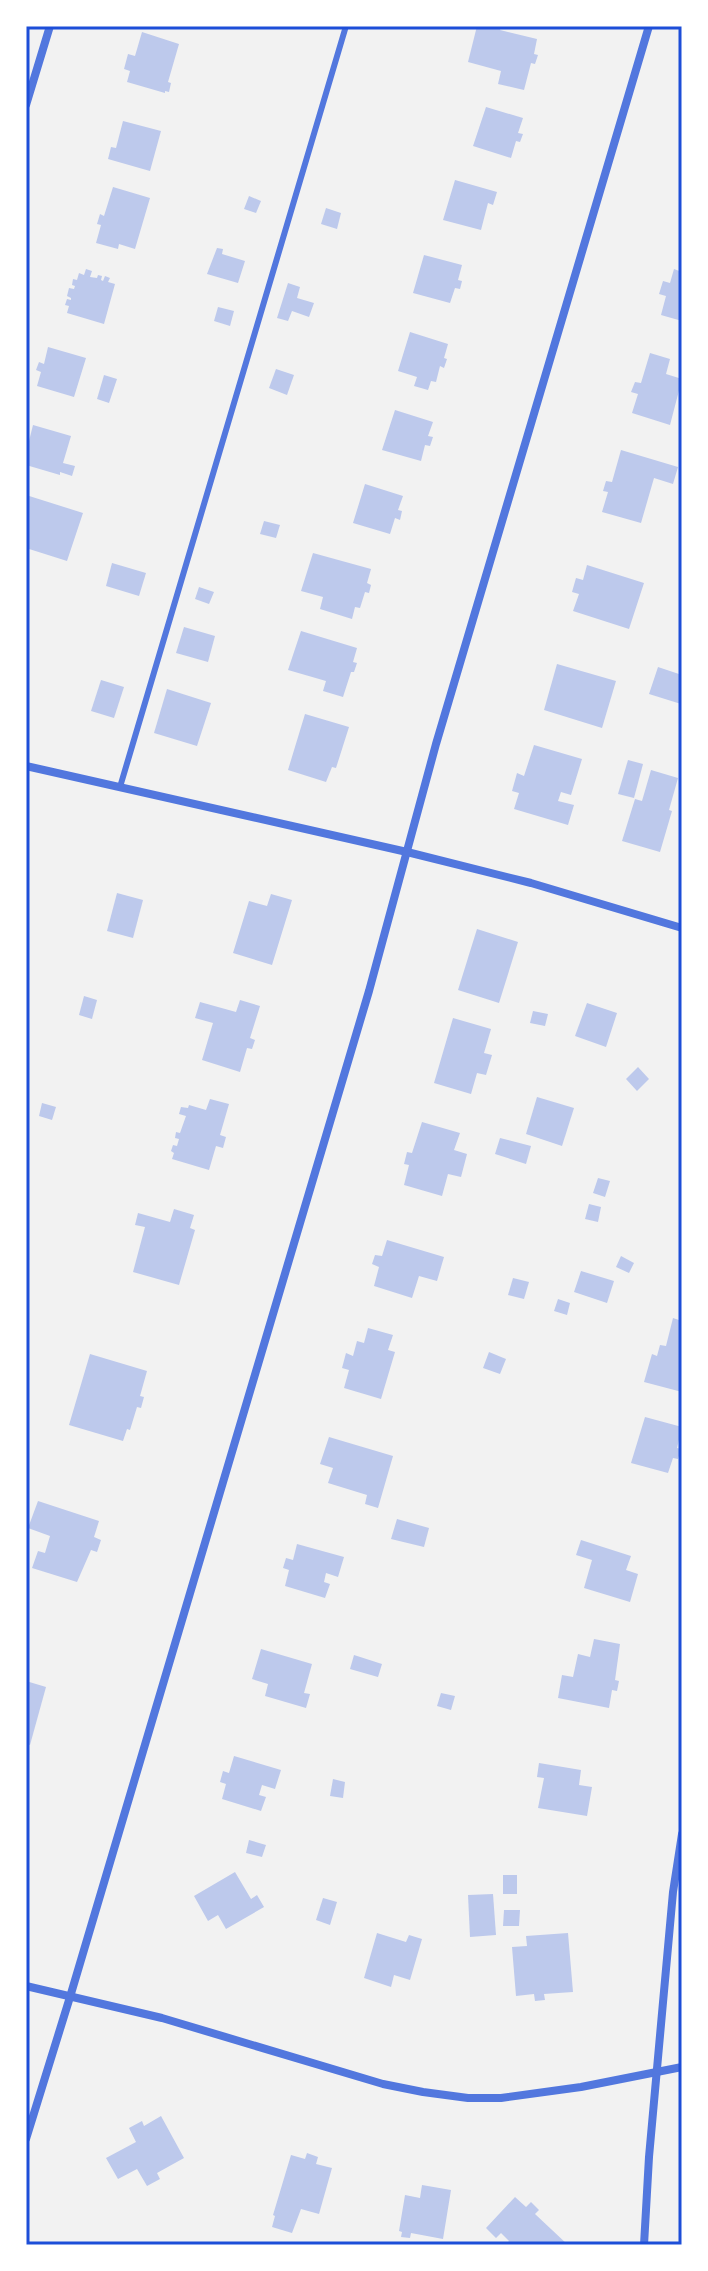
<svg xmlns="http://www.w3.org/2000/svg" width="708" height="2271" viewBox="0 0 708 2271" font-family="Spectral,serif">
	<style>
		.building { fill: #bdc9ec }
		.lines { fill: none; stroke-linecap: round; stroke-linejoin: round }
		.service { stroke: #5277de; stroke-width: 6 }
		.minor { stroke: #5277de; stroke-width: 8 }
		.neatline { fill: none; stroke: #1d4ed8; stroke-width: 3 }
	</style>
	<rect width="100%" height="100%" fill="#f2f2f2"/>
	<g class="building">
		<polygon points="477,26 501,26 500,30 537,39 534,54 538,55 535,64 531,63 524,90 498,84 501,71 468,62"/>
		<polygon points="142,32 179,44 168,82 171,83 169,92 165,91 165,93 127,82 130,71 124,69 128,54 135,56"/>
		<polygon points="486,107 523,118 518,133 523,134 520,142 516,141 511,158 473,146"/>
		<polygon points="123,121 161,131 150,171 108,159 111,147 116,148"/>
		<polygon points="455,180 497,192 493,205 488,203 481,230 443,220"/>
		<polygon points="113,187 150,198 135,249 119,244 118,249 96,243 101,225 97,224 100,214 104,216"/>
		<polygon points="249,196 261,201 256,213 244,209"/>
		<polygon points="326,208 341,213 337,229 321,224"/>
		<polygon points="217,248 223,249 222,254 245,261 238,283 207,274"/>
		<polygon points="424,255 462,265 458,280 462,281 460,289 455,288 450,303 413,293"/>
		<polygon points="86,269 92,271 90,277 97,278 98,275 102,276 101,280 103,281 105,276 110,278 108,282 115,284 104,324 67,313 69,306 65,305 67,299 71,300 71,298 67,296 69,288 74,289 75,286 72,285 73,279 77,280 79,273 84,275"/>
		<polygon points="674,269 682,272 682,321 661,315 666,296 659,294 663,281 670,283"/>
		<polygon points="288,283 300,287 297,298 314,303 309,317 292,311 288,321 277,318"/>
		<polygon points="218,307 234,311 230,326 214,321"/>
		<polygon points="410,332 448,344 444,358 447,359 444,368 440,366 436,382 431,381 428,390 414,386 417,377 398,371"/>
		<polygon points="48,347 86,358 74,397 37,386 41,372 36,370 39,362 44,364"/>
		<polygon points="650,353 670,359 666,374 682,379 670,425 632,413 638,394 631,392 635,382 641,383"/>
		<polygon points="276,369 294,375 287,395 269,388"/>
		<polygon points="104,375 117,379 109,403 97,399"/>
		<polygon points="395,410 433,422 428,436 433,437 430,446 425,445 421,461 382,450"/>
		<polygon points="33,425 71,436 63,463 75,466 72,476 60,472 60,475 26,465 26,440 29,441"/>
		<polygon points="621,450 678,467 673,484 654,478 641,523 602,512 608,492 603,491 606,481 612,482"/>
		<polygon points="365,484 403,496 398,510 402,511 400,520 395,518 390,534 353,523"/>
		<polygon points="26,495 83,513 67,561 26,548"/>
		<polygon points="264,521 280,525 276,538 260,534"/>
		<polygon points="313,553 371,569 367,583 371,585 369,593 365,592 360,608 355,607 352,619 320,609 323,597 301,591"/>
		<polygon points="112,563 146,573 139,596 106,586"/>
		<polygon points="587,565 644,583 629,629 573,611 579,594 572,592 576,578 583,580"/>
		<polygon points="199,587 214,592 209,604 195,599"/>
		<polygon points="184,627 215,636 208,662 176,653"/>
		<polygon points="301,631 357,648 353,662 357,663 354,672 351,672 343,697 323,691 326,681 288,670"/>
		<polygon points="557,664 616,681 602,728 544,710"/>
		<polygon points="658,667 682,675 681,704 649,694"/>
		<polygon points="101,680 124,687 114,718 91,711"/>
		<polygon points="167,689 211,703 197,746 154,733"/>
		<polygon points="305,714 349,727 336,768 332,767 326,782 288,770"/>
		<polygon points="534,745 582,759 571,795 561,792 558,801 574,805 568,825 514,809 519,793 512,791 517,773 524,776"/>
		<polygon points="628,760 643,764 634,798 618,794"/>
		<polygon points="651,770 678,778 669,810 672,811 660,852 622,841 635,799 642,801"/>
		<polygon points="117,893 143,900 133,938 107,931"/>
		<polygon points="271,894 292,900 272,965 233,953 249,901 267,906"/>
		<polygon points="477,929 518,942 499,1003 458,990"/>
		<polygon points="84,996 97,1000 92,1019 79,1015"/>
		<polygon points="240,1000 260,1006 250,1038 255,1040 252,1049 247,1048 240,1072 202,1060 213,1023 195,1018 200,1002 236,1012"/>
		<polygon points="587,1003 617,1013 606,1047 575,1036"/>
		<polygon points="533,1011 548,1014 545,1026 530,1023"/>
		<polygon points="453,1018 491,1029 484,1053 492,1055 486,1075 477,1073 471,1094 434,1083"/>
		<polygon points="638,1067 649,1079 637,1091 626,1079"/>
		<polygon points="537,1097 574,1108 562,1146 526,1134"/>
		<polygon points="210,1099 229,1104 220,1135 226,1137 223,1148 216,1146 209,1170 172,1159 174,1153 171,1151 173,1145 177,1146 179,1139 175,1138 176,1132 180,1133 186,1116 179,1114 181,1107 188,1108 189,1105 206,1110"/>
		<polygon points="42,1103 56,1107 52,1120 39,1116"/>
		<polygon points="422,1122 460,1133 454,1150 467,1154 461,1177 448,1174 442,1196 404,1185 409,1165 404,1164 407,1152 412,1153"/>
		<polygon points="500,1138 531,1146 526,1164 495,1154"/>
		<polygon points="598,1178 610,1181 605,1197 593,1193"/>
		<polygon points="589,1204 601,1207 598,1222 585,1219"/>
		<polygon points="174,1209 194,1215 190,1228 195,1230 179,1285 133,1272 145,1227 135,1225 138,1213 170,1222"/>
		<polygon points="387,1240 444,1257 437,1281 419,1276 412,1298 374,1286 379,1267 372,1264 375,1255 382,1256"/>
		<polygon points="621,1256 634,1263 629,1273 616,1267"/>
		<polygon points="581,1271 614,1281 607,1303 574,1292"/>
		<polygon points="513,1278 529,1282 524,1299 508,1295"/>
		<polygon points="558,1299 570,1303 567,1315 554,1311"/>
		<polygon points="673,1318 682,1321 682,1392 644,1382 652,1354 657,1356 660,1345 666,1346"/>
		<polygon points="368,1328 393,1335 388,1350 395,1352 381,1399 344,1388 349,1370 342,1368 346,1353 353,1356 357,1341 364,1343"/>
		<polygon points="489,1352 506,1359 500,1374 483,1368"/>
		<polygon points="90,1354 147,1371 140,1396 144,1397 141,1408 137,1407 130,1430 127,1429 123,1441 69,1425"/>
		<polygon points="645,1417 682,1427 677,1448 681,1449 678,1459 673,1458 668,1473 631,1463"/>
		<polygon points="329,1437 393,1456 378,1508 365,1504 367,1495 328,1483 333,1468 320,1464"/>
		<polygon points="38,1501 99,1521 94,1537 101,1540 97,1552 91,1550 77,1582 32,1568 38,1551 45,1553 50,1536 28,1528"/>
		<polygon points="397,1519 429,1528 424,1547 391,1539"/>
		<polygon points="581,1540 631,1556 626,1570 638,1574 630,1602 584,1588 592,1560 576,1555"/>
		<polygon points="297,1544 344,1557 338,1577 326,1573 324,1582 330,1584 325,1598 285,1586 289,1570 283,1568 286,1558 293,1560"/>
		<polygon points="594,1639 620,1644 615,1680 619,1681 617,1691 612,1690 609,1708 558,1698 562,1675 573,1677 578,1654 590,1657"/>
		<polygon points="261,1649 312,1664 304,1693 310,1694 306,1708 265,1696 268,1684 252,1679"/>
		<polygon points="354,1655 382,1664 378,1677 350,1669"/>
		<polygon points="26,1681 46,1687 30,1745 26,1744"/>
		<polygon points="441,1693 455,1696 451,1710 437,1706"/>
		<polygon points="234,1756 281,1770 275,1789 262,1785 259,1795 266,1797 261,1811 222,1799 226,1784 220,1782 223,1771 229,1773"/>
		<polygon points="539,1763 581,1770 579,1785 592,1787 587,1816 538,1808 544,1778 537,1777"/>
		<polygon points="333,1779 345,1782 343,1798 330,1796"/>
		<polygon points="249,1840 266,1845 262,1857 246,1853"/>
		<polygon points="235,1872 251,1899 257,1895 264,1907 226,1929 218,1915 208,1921 194,1896"/>
		<rect x="503" y="1875" width="14" height="19"/>
		<polygon points="493,1894 496,1935 470,1937 468,1895"/>
		<polygon points="323,1898 337,1902 330,1925 316,1920"/>
		<polygon points="504,1910 520,1910 519,1926 503,1926"/>
		<polygon points="377,1933 406,1942 409,1935 422,1939 410,1980 394,1975 391,1987 364,1978"/>
		<polygon points="568,1933 573,1992 544,1994 545,2000 535,2001 534,1994 516,1996 512,1947 527,1946 526,1936"/>
		<polygon points="161,2116 184,2158 157,2173 160,2179 147,2186 137,2169 118,2179 106,2158 136,2142 129,2128 142,2121 144,2126"/>
		<polygon points="307,2153 318,2157 316,2164 332,2168 319,2214 301,2209 292,2233 272,2227 275,2216 273,2215 291,2155 305,2159"/>
		<polygon points="422,2185 451,2190 443,2239 411,2233 410,2238 401,2237 402,2232 399,2231 405,2195 420,2198"/>
		<polygon points="515,2197 526,2207 531,2202 539,2210 535,2214 568,2245 505,2245 509,2241 501,2233 496,2238 486,2228"/>
	</g>
	<g class="lines">
		<polyline class="service" points="120,787 346,26"/>
		<g class="minor">
			<polyline points="26,105 50,26"/>
			<polyline points="26,766 407,852 531,883 682,928"/>
			<polyline points="26,1986 162,2018 383,2084 423,2092 468,2098 501,2098 581,2087 682,2067"/>
			<polyline points="26,2139 70,1997 369,991 436,744 649,26"/>
			<polyline points="644,2245 649,2157 673,1892 682,1834"/>
		</g>
	</g>
	<rect width="708" height="2271" fill="none" stroke="#ffffff" stroke-width="56"/>
	<rect x="28" y="28" width="652" height="2215" class="neatline"/>
</svg>
